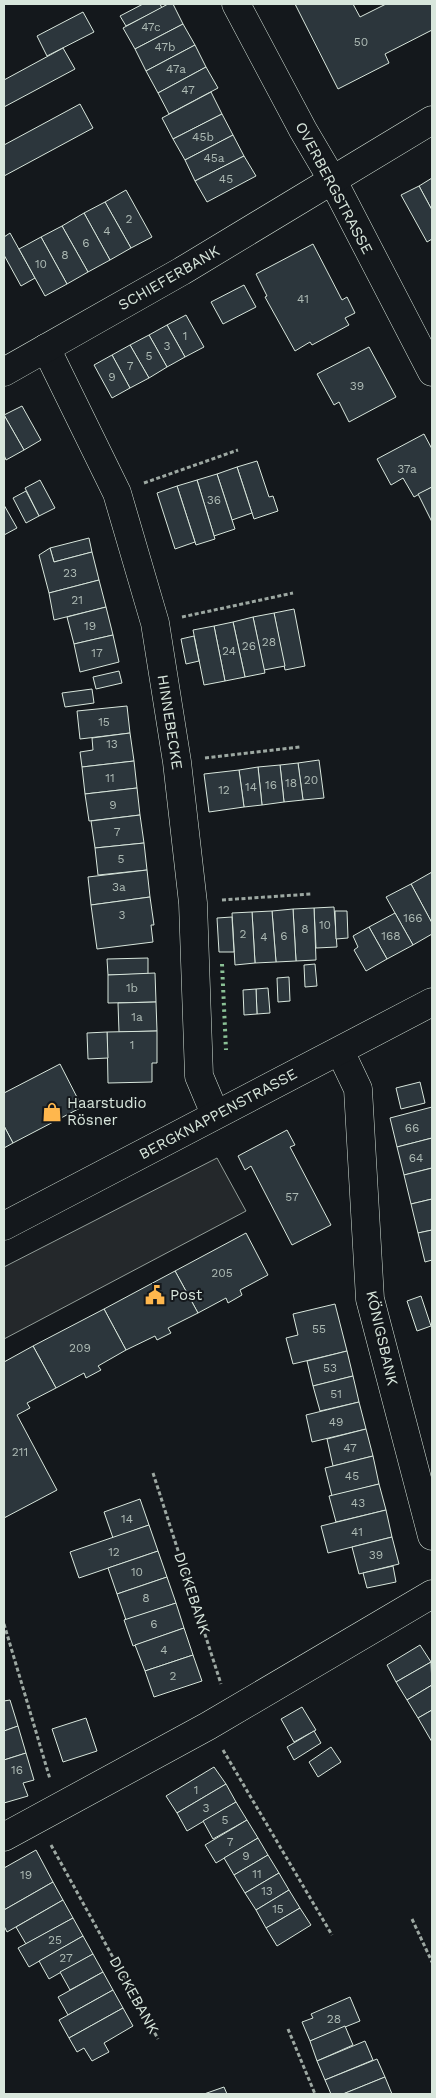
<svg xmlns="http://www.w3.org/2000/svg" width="436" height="2098" viewBox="0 0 436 2098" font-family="'Work Sans',sans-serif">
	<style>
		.parking { fill: #24282b; stroke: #939e99 }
		.building { fill: #2c363c; stroke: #d8e6dc }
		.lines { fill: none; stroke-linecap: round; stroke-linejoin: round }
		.minor-casing { stroke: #d8e6dc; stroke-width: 29 }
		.path { stroke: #9da8a2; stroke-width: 3; stroke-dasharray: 4 2.5; stroke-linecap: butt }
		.minor { stroke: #14181c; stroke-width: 28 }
		.hedge { stroke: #8ac095; stroke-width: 4; stroke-dasharray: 2.5 4; stroke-linecap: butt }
		.labels { text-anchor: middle; stroke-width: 4; stroke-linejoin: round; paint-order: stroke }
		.number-label { font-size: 12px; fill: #adbab4 }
		.street-label { font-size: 15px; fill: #d8e6dc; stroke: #14181c }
		.poi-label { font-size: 15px; fill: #d8e6dc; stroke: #14181c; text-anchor: start }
	</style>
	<rect width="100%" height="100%" fill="#14181c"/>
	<polygon class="parking" points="217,1158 246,1211 4,1339 4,1267"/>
	<g class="building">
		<polygon points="143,4 160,4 162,8 126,26 120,16"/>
		<polygon points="168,4 173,4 183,24 135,49 123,28"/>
		<polygon points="295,4 353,4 360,17 386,4 432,4 432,30 385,54 389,63 338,89"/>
		<polygon points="83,12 94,32 47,56 37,36"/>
		<polygon points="183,24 195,45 146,71 135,49"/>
		<polygon points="195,45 206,67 158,93 146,71"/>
		<polygon points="63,48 75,69 4,107 4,80"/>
		<polygon points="206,67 218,88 169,114 158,93"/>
		<polygon points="211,92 222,114 173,139 162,118"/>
		<polygon points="80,104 93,128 4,176 4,145"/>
		<polygon points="222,114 233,135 185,160 173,139"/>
		<polygon points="233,135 244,156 195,181 185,160"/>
		<polygon points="244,156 256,176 207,202 195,181"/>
		<polygon points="432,178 432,210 419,186"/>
		<polygon points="419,186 432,210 432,239 427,242 401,195"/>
		<polygon points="126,190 152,237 131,248 105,202"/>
		<polygon points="105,202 131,248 110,260 84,213"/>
		<polygon points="84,213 110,260 88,272 62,226"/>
		<polygon points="62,226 88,272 67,284 41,237"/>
		<polygon points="10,233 35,278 21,286 4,255 4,237"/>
		<polygon points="41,237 67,284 45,296 19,249"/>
		<polygon points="313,244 342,300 347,297 355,313 345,318 349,325 312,345 310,342 295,351 265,297 267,296 256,274"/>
		<polygon points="244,285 256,307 223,324 211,302"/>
		<polygon points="186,315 204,347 185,357 167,325"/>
		<polygon points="167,325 185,357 167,367 149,335"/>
		<polygon points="149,335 167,367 149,378 130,345"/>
		<polygon points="130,345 149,378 130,388 112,355"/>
		<polygon points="369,347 396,397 349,422 339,402 334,405 317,374"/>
		<polygon points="112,355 130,388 112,398 94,365"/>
		<polygon points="22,406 41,440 24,450 4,415"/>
		<polygon points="4,415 24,450 6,460 4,455"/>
		<polygon points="424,434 432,449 432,487 414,497 403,478 391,485 377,459"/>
		<polygon points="257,461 269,497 273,496 278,511 254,519 237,467"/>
		<polygon points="237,467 252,513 232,520 217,474"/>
		<polygon points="217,474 235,529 214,536 197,480"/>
		<polygon points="40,480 55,508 39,516 25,488"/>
		<polygon points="197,480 215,539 196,545 177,486"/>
		<polygon points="177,486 195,542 175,549 157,493"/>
		<polygon points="432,487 432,522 418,494"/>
		<polygon points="26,491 39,516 26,523 13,498"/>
		<polygon points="4,505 17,528 4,535"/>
		<polygon points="89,538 92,552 54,562 50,548"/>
		<polygon points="50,548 54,562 92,552 99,580 49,593 39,555"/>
		<polygon points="99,580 106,607 54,620 49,593"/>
		<polygon points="106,607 113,635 74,644 67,617"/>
		<polygon points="294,609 305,666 285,670 274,613"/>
		<polygon points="274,613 285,666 264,670 253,617"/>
		<polygon points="253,617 265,673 245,677 233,622"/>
		<polygon points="233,622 245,677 225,681 214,626"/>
		<polygon points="214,626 225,681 204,685 193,630"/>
		<polygon points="113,635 119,662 80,672 74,644"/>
		<polygon points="194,636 199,661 186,664 181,639"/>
		<polygon points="119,671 122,683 96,689 93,677"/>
		<polygon points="92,689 94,703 65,707 62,693"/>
		<polygon points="127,706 130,733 80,739 77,711"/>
		<polygon points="130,733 134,761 82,767 80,752 93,750 92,738"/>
		<polygon points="319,760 324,798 303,800 298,763"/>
		<polygon points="134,761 137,788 85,794 82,767"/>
		<polygon points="298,763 303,800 284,802 280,765"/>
		<polygon points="280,765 284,802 262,805 258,767"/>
		<polygon points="258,767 262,805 244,807 239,770"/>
		<polygon points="239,770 244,807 209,812 204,774"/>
		<polygon points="137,788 140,815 89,821 85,794"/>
		<polygon points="140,815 144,843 95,848 91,821"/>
		<polygon points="144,843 147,870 98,875 95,848"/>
		<polygon points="147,870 150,897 91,905 88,877"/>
		<polygon points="432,872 432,923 411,884"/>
		<polygon points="411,884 432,923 432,934 413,945 386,897"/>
		<polygon points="150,897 154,925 151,925 153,942 97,949 91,905"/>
		<polygon points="334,907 337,947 316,948 314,908"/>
		<polygon points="314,908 316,960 296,961 293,909"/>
		<polygon points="293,909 296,961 276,962 272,911"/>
		<polygon points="272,911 276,962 255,963 252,912"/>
		<polygon points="335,911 347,911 348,938 336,939"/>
		<polygon points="252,912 255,963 235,965 232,913"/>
		<polygon points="395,913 413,945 387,959 369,927"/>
		<polygon points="232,917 234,952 219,952 217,918"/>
		<polygon points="369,927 387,959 366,971 354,950 358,947 353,936"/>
		<polygon points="148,958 148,974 108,975 107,959"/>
		<polygon points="315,964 317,986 305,987 304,965"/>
		<polygon points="155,973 156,1002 108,1003 108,975"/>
		<polygon points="289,977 290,1001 278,1002 277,978"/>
		<polygon points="268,988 270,1013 257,1014 256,989"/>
		<polygon points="256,989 257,1014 244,1015 243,990"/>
		<polygon points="156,1002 157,1031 119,1032 118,1003"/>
		<polygon points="157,1031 157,1063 152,1063 152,1082 108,1083 107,1032"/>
		<polygon points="107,1032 108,1058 88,1059 87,1033"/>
		<polygon points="60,1064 82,1107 13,1143 4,1126 4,1093"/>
		<polygon points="420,1082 425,1103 401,1109 396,1088"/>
		<polygon points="432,1107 432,1138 397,1147 390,1118"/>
		<polygon points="4,1126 13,1143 4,1148"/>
		<polygon points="287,1130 295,1145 290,1147 331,1225 292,1245 251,1166 245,1170 238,1156"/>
		<polygon points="432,1138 432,1168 404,1175 397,1147"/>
		<polygon points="432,1168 432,1199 411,1204 404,1175"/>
		<polygon points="432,1199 432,1230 418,1233 411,1204"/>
		<polygon points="432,1230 432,1260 425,1262 418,1233"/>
		<polygon points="246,1233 268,1275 240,1290 242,1295 228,1303 226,1298 198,1313 175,1271"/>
		<polygon points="175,1271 198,1313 168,1328 171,1333 157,1340 155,1336 126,1350 104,1309"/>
		<polygon points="421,1296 431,1326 417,1331 407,1301"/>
		<polygon points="335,1304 347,1351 293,1364 286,1338 298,1335 293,1314"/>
		<polygon points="104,1309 126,1350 98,1366 101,1370 86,1378 84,1373 56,1388 33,1346"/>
		<polygon points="33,1346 56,1388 27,1403 30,1408 17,1415 57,1490 4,1518 4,1362"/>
		<polygon points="347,1351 353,1376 313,1386 307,1361"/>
		<polygon points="353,1376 359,1402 320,1411 313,1386"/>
		<polygon points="359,1402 366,1429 312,1442 306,1415"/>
		<polygon points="366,1429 373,1456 333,1466 327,1439"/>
		<polygon points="373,1456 379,1484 332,1496 325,1468"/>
		<polygon points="379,1484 386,1510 336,1522 329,1496"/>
		<polygon points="140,1499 149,1525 113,1538 104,1512"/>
		<polygon points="386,1510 392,1537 328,1553 321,1526"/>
		<polygon points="149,1525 158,1551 79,1578 70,1552"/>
		<polygon points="392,1537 399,1564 359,1574 352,1547"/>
		<polygon points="158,1551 167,1577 117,1594 108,1568"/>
		<polygon points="393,1566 396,1582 367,1588 363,1573"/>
		<polygon points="167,1577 176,1603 126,1620 117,1594"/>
		<polygon points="176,1603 184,1628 133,1646 124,1620"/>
		<polygon points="184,1628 193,1655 145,1671 135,1645"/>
		<polygon points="420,1645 431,1662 396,1682 387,1665"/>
		<polygon points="193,1655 202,1681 154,1697 145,1671"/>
		<polygon points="431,1662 432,1685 407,1700 396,1682"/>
		<polygon points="432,1685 432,1710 418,1718 407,1700"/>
		<polygon points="10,1700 18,1726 4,1731 4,1701"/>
		<polygon points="302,1707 316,1730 294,1742 281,1719"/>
		<polygon points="432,1710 432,1742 418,1718"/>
		<polygon points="86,1718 97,1751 63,1762 52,1729"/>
		<polygon points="18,1726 26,1753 4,1760 4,1731"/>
		<polygon points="314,1731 321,1743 294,1760 287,1747"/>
		<polygon points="331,1747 341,1762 318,1777 309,1762"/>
		<polygon points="26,1753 34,1780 23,1783 28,1796 4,1803 4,1760"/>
		<polygon points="214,1767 226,1784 177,1813 166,1796"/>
		<polygon points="226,1784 236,1802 187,1831 177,1813"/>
		<polygon points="236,1802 247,1820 213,1839 203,1821"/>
		<polygon points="247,1820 258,1838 216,1863 205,1845"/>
		<polygon points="258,1838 268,1855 234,1875 224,1858"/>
		<polygon points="36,1850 53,1882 4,1910 4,1868"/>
		<polygon points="268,1855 279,1873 245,1893 234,1875"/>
		<polygon points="279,1873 289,1890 256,1910 245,1893"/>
		<polygon points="53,1882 63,1900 7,1932 4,1926 4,1910"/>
		<polygon points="289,1890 300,1908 266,1928 256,1910"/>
		<polygon points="63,1900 73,1918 26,1944 16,1927"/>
		<polygon points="300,1908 311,1925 277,1946 266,1928"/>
		<polygon points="73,1918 83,1936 29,1967 18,1948"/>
		<polygon points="83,1936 93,1954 49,1979 39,1961"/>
		<polygon points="93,1954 103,1972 70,1990 60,1972"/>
		<polygon points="103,1972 113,1990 68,2015 58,1997"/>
		<polygon points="113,1990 123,2008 69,2038 59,2020"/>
		<polygon points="350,1997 360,2021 310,2041 302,2022 313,2018 311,2014"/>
		<polygon points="123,2008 133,2026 104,2043 109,2052 92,2061 84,2048 77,2052 69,2038"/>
		<polygon points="345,2026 353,2045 317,2061 310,2041"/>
		<polygon points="365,2041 373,2060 325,2080 317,2061"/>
		<polygon points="377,2059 385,2077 343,2094 331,2094 325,2080"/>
		<polygon points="385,2077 392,2094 343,2094"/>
		<polygon points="224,2087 227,2094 204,2094"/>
	</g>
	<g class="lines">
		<defs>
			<g id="minor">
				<polyline points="236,4 303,130 333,181 432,372"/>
				<polyline points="46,348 117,493 155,623 177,762 193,903 199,1076 215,1114"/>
				<polyline points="4,372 182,271 432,120"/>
				<polyline points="340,1051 358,1089 370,1299 432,1536"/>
				<polyline points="4,1226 432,1002"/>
				<polyline points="4,1837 208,1726 432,1594"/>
			</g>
		</defs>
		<use href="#minor" class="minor-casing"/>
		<g class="path">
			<polyline points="144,483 238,450"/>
			<polyline points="182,617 293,593"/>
			<polyline points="205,758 300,747"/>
			<polyline points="222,900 311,894"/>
			<polyline points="153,1473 221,1684"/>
			<polyline points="4,1624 50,1779"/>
			<polyline points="223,1750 332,1935"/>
			<polyline points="51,1845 158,2039"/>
			<polyline points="412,1919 432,1962"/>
			<polyline points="288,2029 315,2094"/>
		</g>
		<use href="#minor" class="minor"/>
		<polyline class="hedge" points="222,964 226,1050"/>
	</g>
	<defs>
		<symbol id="shop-bare" viewBox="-9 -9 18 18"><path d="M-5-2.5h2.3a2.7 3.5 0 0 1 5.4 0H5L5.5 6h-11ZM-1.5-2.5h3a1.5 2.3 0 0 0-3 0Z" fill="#ffb74d" stroke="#14181c" stroke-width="2.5" paint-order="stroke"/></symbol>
		<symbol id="civic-bare" viewBox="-9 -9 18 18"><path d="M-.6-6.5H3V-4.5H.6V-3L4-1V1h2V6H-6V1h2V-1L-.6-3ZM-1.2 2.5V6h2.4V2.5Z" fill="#ffb74d" stroke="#14181c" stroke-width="2.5" paint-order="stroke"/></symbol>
	</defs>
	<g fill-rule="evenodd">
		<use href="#shop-bare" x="38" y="1098" width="28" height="28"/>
		<use href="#civic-bare" x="141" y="1281" width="28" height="28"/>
	</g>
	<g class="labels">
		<g class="number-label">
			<text x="151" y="31">47c</text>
			<text x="361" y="46">50</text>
			<text x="165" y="51">47b</text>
			<text x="176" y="73">47a</text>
			<text x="188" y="94">47</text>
			<text x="203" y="141">45b</text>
			<text x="214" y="162">45a</text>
			<text x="226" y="183">45</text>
			<text x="129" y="223">2</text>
			<text x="107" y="235">4</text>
			<text x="86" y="247">6</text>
			<text x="65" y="259">8</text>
			<text x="41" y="268">10</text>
			<text x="303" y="303">41</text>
			<text x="185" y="340">1</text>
			<text x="167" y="350">3</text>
			<text x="149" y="360">5</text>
			<text x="130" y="370">7</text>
			<text x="112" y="381">9</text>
			<text x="357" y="390">39</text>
			<text x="407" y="473">37a</text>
			<text x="214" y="504">36</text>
			<text x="70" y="577">23</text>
			<text x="77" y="604">21</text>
			<text x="90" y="630">19</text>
			<text x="269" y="646">28</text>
			<text x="249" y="650">26</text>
			<text x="229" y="655">24</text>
			<text x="97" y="657">17</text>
			<text x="104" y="726">15</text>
			<text x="112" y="748">13</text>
			<text x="110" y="782">11</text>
			<text x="311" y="784">20</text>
			<text x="291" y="787">18</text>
			<text x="271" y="789">16</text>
			<text x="251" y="791">14</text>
			<text x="224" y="794">12</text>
			<text x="113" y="809">9</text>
			<text x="117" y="836">7</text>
			<text x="121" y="863">5</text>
			<text x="119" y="891">3a</text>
			<text x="122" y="919">3</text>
			<text x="413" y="922">166</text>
			<text x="325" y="929">10</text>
			<text x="305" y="933">8</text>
			<text x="243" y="938">2</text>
			<text x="284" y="940">6</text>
			<text x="391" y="940">168</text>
			<text x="264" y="941">4</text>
			<text x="132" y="992">1b</text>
			<text x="137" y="1021">1a</text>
			<text x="132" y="1049">1</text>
			<text x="412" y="1132">66</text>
			<text x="416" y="1162">64</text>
			<text x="292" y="1201">57</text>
			<text x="222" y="1277">205</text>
			<text x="319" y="1333">55</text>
			<text x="80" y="1352">209</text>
			<text x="330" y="1372">53</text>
			<text x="336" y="1398">51</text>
			<text x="336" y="1426">49</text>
			<text x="350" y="1452">47</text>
			<text x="20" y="1456">211</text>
			<text x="352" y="1480">45</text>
			<text x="358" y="1507">43</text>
			<text x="127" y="1523">14</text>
			<text x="357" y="1536">41</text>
			<text x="114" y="1556">12</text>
			<text x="376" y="1559">39</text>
			<text x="137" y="1576">10</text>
			<text x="146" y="1602">8</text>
			<text x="154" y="1628">6</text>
			<text x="164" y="1654">4</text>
			<text x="173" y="1680">2</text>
			<text x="17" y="1774">16</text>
			<text x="196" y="1794">1</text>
			<text x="206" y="1812">3</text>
			<text x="225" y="1824">5</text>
			<text x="230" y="1846">7</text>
			<text x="246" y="1860">9</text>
			<text x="257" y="1878">11</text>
			<text x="26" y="1879">19</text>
			<text x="267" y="1895">13</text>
			<text x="278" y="1913">15</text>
			<text x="55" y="1944">25</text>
			<text x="66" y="1962">27</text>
			<text x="334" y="2023">28</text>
		</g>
		<g class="street-label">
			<text transform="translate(334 188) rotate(62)" y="5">OVERBERGSTRASSE</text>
			<text transform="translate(169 278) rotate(-30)" y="5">SCHIEFERBANK</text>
			<text transform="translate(170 722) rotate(81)" y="5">HINNEBECKE</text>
			<text transform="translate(218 1114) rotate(-28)" y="5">BERGKNAPPENSTRASSE</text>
			<text transform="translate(382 1338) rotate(77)" y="5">KÖNIGSBANK</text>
			<text transform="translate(192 1593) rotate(72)" y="5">DICKEBANK</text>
			<text transform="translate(134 1995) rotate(61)" y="5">DICKEBANK</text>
		</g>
		<g class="poi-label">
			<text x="67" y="1108">Haarstudio<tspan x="67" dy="17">Rösner</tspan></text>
			<text x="170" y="1300">Post</text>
		</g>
	</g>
	<rect width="436" height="2098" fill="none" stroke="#d8e6dc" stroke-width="10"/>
</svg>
